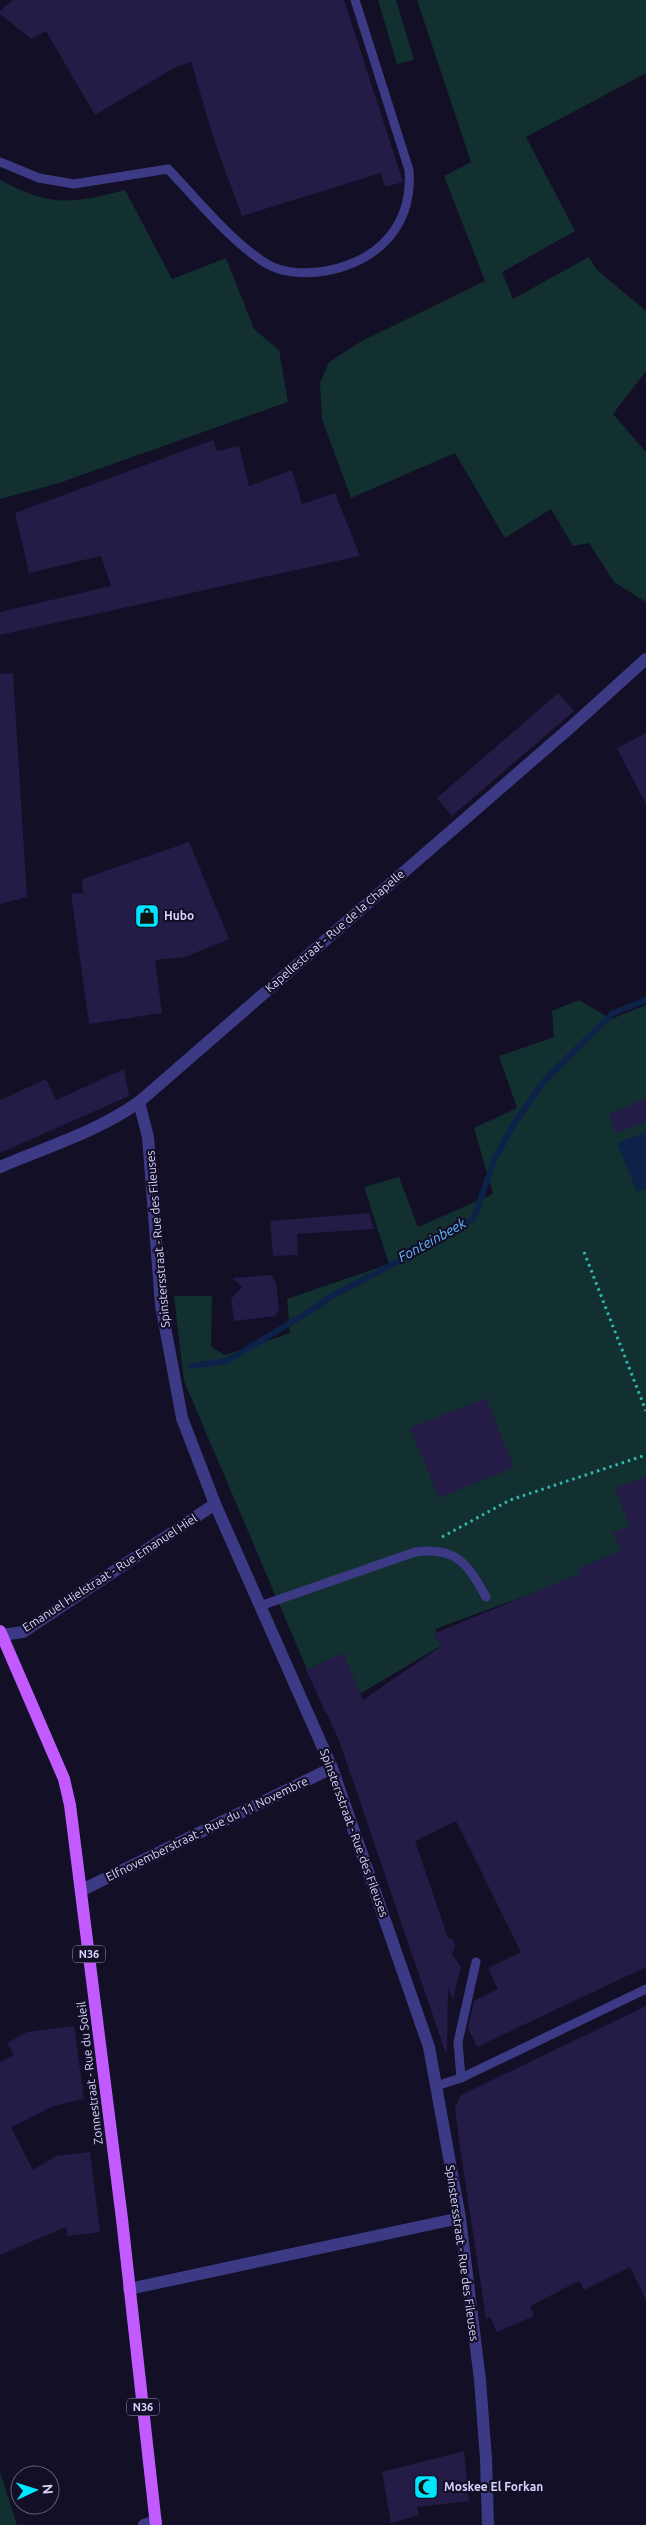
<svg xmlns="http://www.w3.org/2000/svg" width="646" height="2525" viewBox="0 0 646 2525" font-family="Ubuntu,sans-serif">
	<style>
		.green { fill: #12302f }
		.water { fill: #0c2248 }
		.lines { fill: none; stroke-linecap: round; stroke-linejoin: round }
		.stream { stroke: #0c2248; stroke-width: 6 }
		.building { fill: #241b47 }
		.path { stroke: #2fb8b0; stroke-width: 3; stroke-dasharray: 2.5 4; stroke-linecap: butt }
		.service { stroke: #3d3a85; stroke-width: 9 }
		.minor { stroke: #3d3a85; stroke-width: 12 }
		.primary { stroke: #c25bff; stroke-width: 12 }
		.labels { text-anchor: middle; stroke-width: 4.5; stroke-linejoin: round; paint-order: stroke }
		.shield { fill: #130f26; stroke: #9e99be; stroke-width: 1 }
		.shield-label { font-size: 11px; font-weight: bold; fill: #d9d4ff }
		.poi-label { font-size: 12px; font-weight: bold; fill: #d9d4ff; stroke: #130f26; text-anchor: start }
		.street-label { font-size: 12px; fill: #d9d4ff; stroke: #130f26 }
		.water-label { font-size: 14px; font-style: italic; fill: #62b6ff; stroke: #130f26 }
	</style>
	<rect width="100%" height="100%" fill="#130f26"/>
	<g class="green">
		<polygon points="378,0 396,0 414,60 397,64"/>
		<polygon points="417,0 646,0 646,73 526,137 575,231 502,272 513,299 589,257 596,269 646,311 646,371 613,414 646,452 646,602 614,582 589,543 573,546 551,509 505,538 455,453 351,498 322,419 320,383 329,362 362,341 485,281 444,176 471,162"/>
		<path d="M0,180C51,207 71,204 125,190L172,279L226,258L254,329L279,350L288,402L59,483L0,499Z"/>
		<polygon points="579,1000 611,1019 646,1005 646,1612 580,1576 435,1629 442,1645 326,1714 184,1381 174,1296 212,1296 211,1347 225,1355 290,1333 287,1299 389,1264 364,1187 399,1177 418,1227 493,1194 474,1128 517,1108 499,1056 554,1037 552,1011"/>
		<polygon points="0,2472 17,2525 0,2525"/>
	</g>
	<polygon class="water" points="646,1132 646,1189 637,1192 617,1143"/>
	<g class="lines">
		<polyline class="stream" points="191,1366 227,1361 315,1308 328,1298 397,1262 474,1218 495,1158 515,1122 545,1080 613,1013 646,1000"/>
	</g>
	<g class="building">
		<polygon points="13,0 344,0 403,182 385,187 381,173 242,216 216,146 191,62 174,68 95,115 46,31 31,39 0,14 0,11"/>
		<polygon points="213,440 217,451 239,446 249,486 292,470 302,504 335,493 360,556 0,635 0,612 111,586 101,556 29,573 15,513"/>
		<polygon points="13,673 27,897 0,904 0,674"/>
		<polygon points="558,693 574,711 452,816 437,798"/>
		<polygon points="646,733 646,804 617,748"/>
		<polygon points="189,842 229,939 185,957 155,960 162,1013 89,1024 71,894 83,893 82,879"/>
		<polygon points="124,1069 129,1096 0,1153 0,1100 46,1079 56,1100"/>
		<polygon points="646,1099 646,1121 616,1133 609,1114"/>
		<polygon points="369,1213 374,1229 297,1234 298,1255 273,1256 270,1221"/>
		<polygon points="271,1275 276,1283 279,1309 275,1316 234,1321 231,1299 242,1287 232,1278"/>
		<polygon points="486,1398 514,1467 439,1498 410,1428"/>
		<polygon points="646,1476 646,1967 477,2047 468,2028 474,2001 498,1989 488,1968 521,1952 456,1821 415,1841 448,1938 453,1940 455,1947 452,1954 461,1967 453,1999 448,1988 447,2051 445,2051 339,1740 306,1670 343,1653 363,1700 441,1646 433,1634 581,1573 578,1568 621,1551 613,1532 630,1526 615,1489"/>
		<polygon points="646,2006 646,2300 630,2267 584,2290 579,2281 530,2306 534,2316 497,2332 490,2317 486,2319 459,2141 455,2108 461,2095"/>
		<polygon points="74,2026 84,2099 53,2106 11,2127 33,2170 56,2156 90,2152 100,2232 68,2236 66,2227 0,2255 0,2062 14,2055 7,2043 27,2032"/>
		<polygon points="464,2451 469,2501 417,2507 419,2515 391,2523 382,2472"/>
	</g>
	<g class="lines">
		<g class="path">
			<polyline points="584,1252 646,1411"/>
			<polyline points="442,1537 510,1500 646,1455"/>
		</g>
		<g class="service">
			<path d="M0,162L39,178L74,184L168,169C197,199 231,242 267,264C284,274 308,274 326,271C379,261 413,225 409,170L355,0"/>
			<path d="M260,1606L415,1552C456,1546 467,1563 486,1597"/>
			<polyline points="461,2078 458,2042 476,1962"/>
			<polyline points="436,2086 461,2078 646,1989"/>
		</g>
		<g class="minor">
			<polyline points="139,1102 148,1137 161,1305 182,1418 215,1504 332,1768 429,2047 460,2218 480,2380 486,2459 488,2525"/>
			<path d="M0,1167C46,1147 97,1132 139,1102L572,726L646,659"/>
			<polyline points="2,1635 23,1632 215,1504"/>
			<polyline points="82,1890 332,1768"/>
			<polyline points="129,2289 460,2218"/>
			<polyline points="144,2525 156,2521"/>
		</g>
		<polyline class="primary" points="0,1631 64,1779 70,1805 122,2219 156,2525"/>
	</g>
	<defs>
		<symbol id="shop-square" viewBox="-11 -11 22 22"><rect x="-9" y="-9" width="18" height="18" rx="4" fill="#00e5ff" stroke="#130f26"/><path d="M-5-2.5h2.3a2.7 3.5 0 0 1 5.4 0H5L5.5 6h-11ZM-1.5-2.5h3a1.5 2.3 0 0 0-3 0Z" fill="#111"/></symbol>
		<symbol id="mosque-square" viewBox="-11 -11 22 22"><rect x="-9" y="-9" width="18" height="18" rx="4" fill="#00e5ff" stroke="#130f26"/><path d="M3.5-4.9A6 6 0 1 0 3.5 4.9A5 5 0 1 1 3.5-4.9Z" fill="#111"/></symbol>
	</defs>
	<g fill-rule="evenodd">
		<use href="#shop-square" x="133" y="902" width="28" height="28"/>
		<use href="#mosque-square" x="412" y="2473" width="28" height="28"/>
	</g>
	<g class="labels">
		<g class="shield">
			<rect x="73" y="1945.5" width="32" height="17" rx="4"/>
			<rect x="127" y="2398.5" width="32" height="17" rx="4"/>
		</g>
		<g class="shield-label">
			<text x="89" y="1958">N36</text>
			<text x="143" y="2411">N36</text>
		</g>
		<g class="poi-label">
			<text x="164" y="920">Hubo</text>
			<text x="444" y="2491">Moskee El Forkan</text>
		</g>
		<g class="street-label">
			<text transform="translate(335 931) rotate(-41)" y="4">Kapellestraat - Rue de la Chapelle</text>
			<text transform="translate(158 1239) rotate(-95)" y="4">Spinstersstraat - Rue des Fileuses</text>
			<text transform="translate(110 1573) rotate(-33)" y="4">Emanuel Hielstraat - Rue Emanuel Hiel</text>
			<text transform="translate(207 1829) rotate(-26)" y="4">Elfnovemberstraat - Rue du 11 Novembre</text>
			<text transform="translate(354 1833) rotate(70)" y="4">Spinstersstraat - Rue des Fileuses</text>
			<text transform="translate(90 2073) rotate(-97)" y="4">Zonnestraat - Rue du Soleil</text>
			<text transform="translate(462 2253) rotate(82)" y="4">Spinstersstraat - Rue des Fileuses</text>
		</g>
		<g class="water-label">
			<text transform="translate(432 1240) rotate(-29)" y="5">Fonteinbeek</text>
		</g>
	</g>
	<g transform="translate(35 2490) rotate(86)"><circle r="24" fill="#130f26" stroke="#625e7d"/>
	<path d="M0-4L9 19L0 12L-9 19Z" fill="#00e5ff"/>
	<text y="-8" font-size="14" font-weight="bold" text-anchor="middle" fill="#d9d4ff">N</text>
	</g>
</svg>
